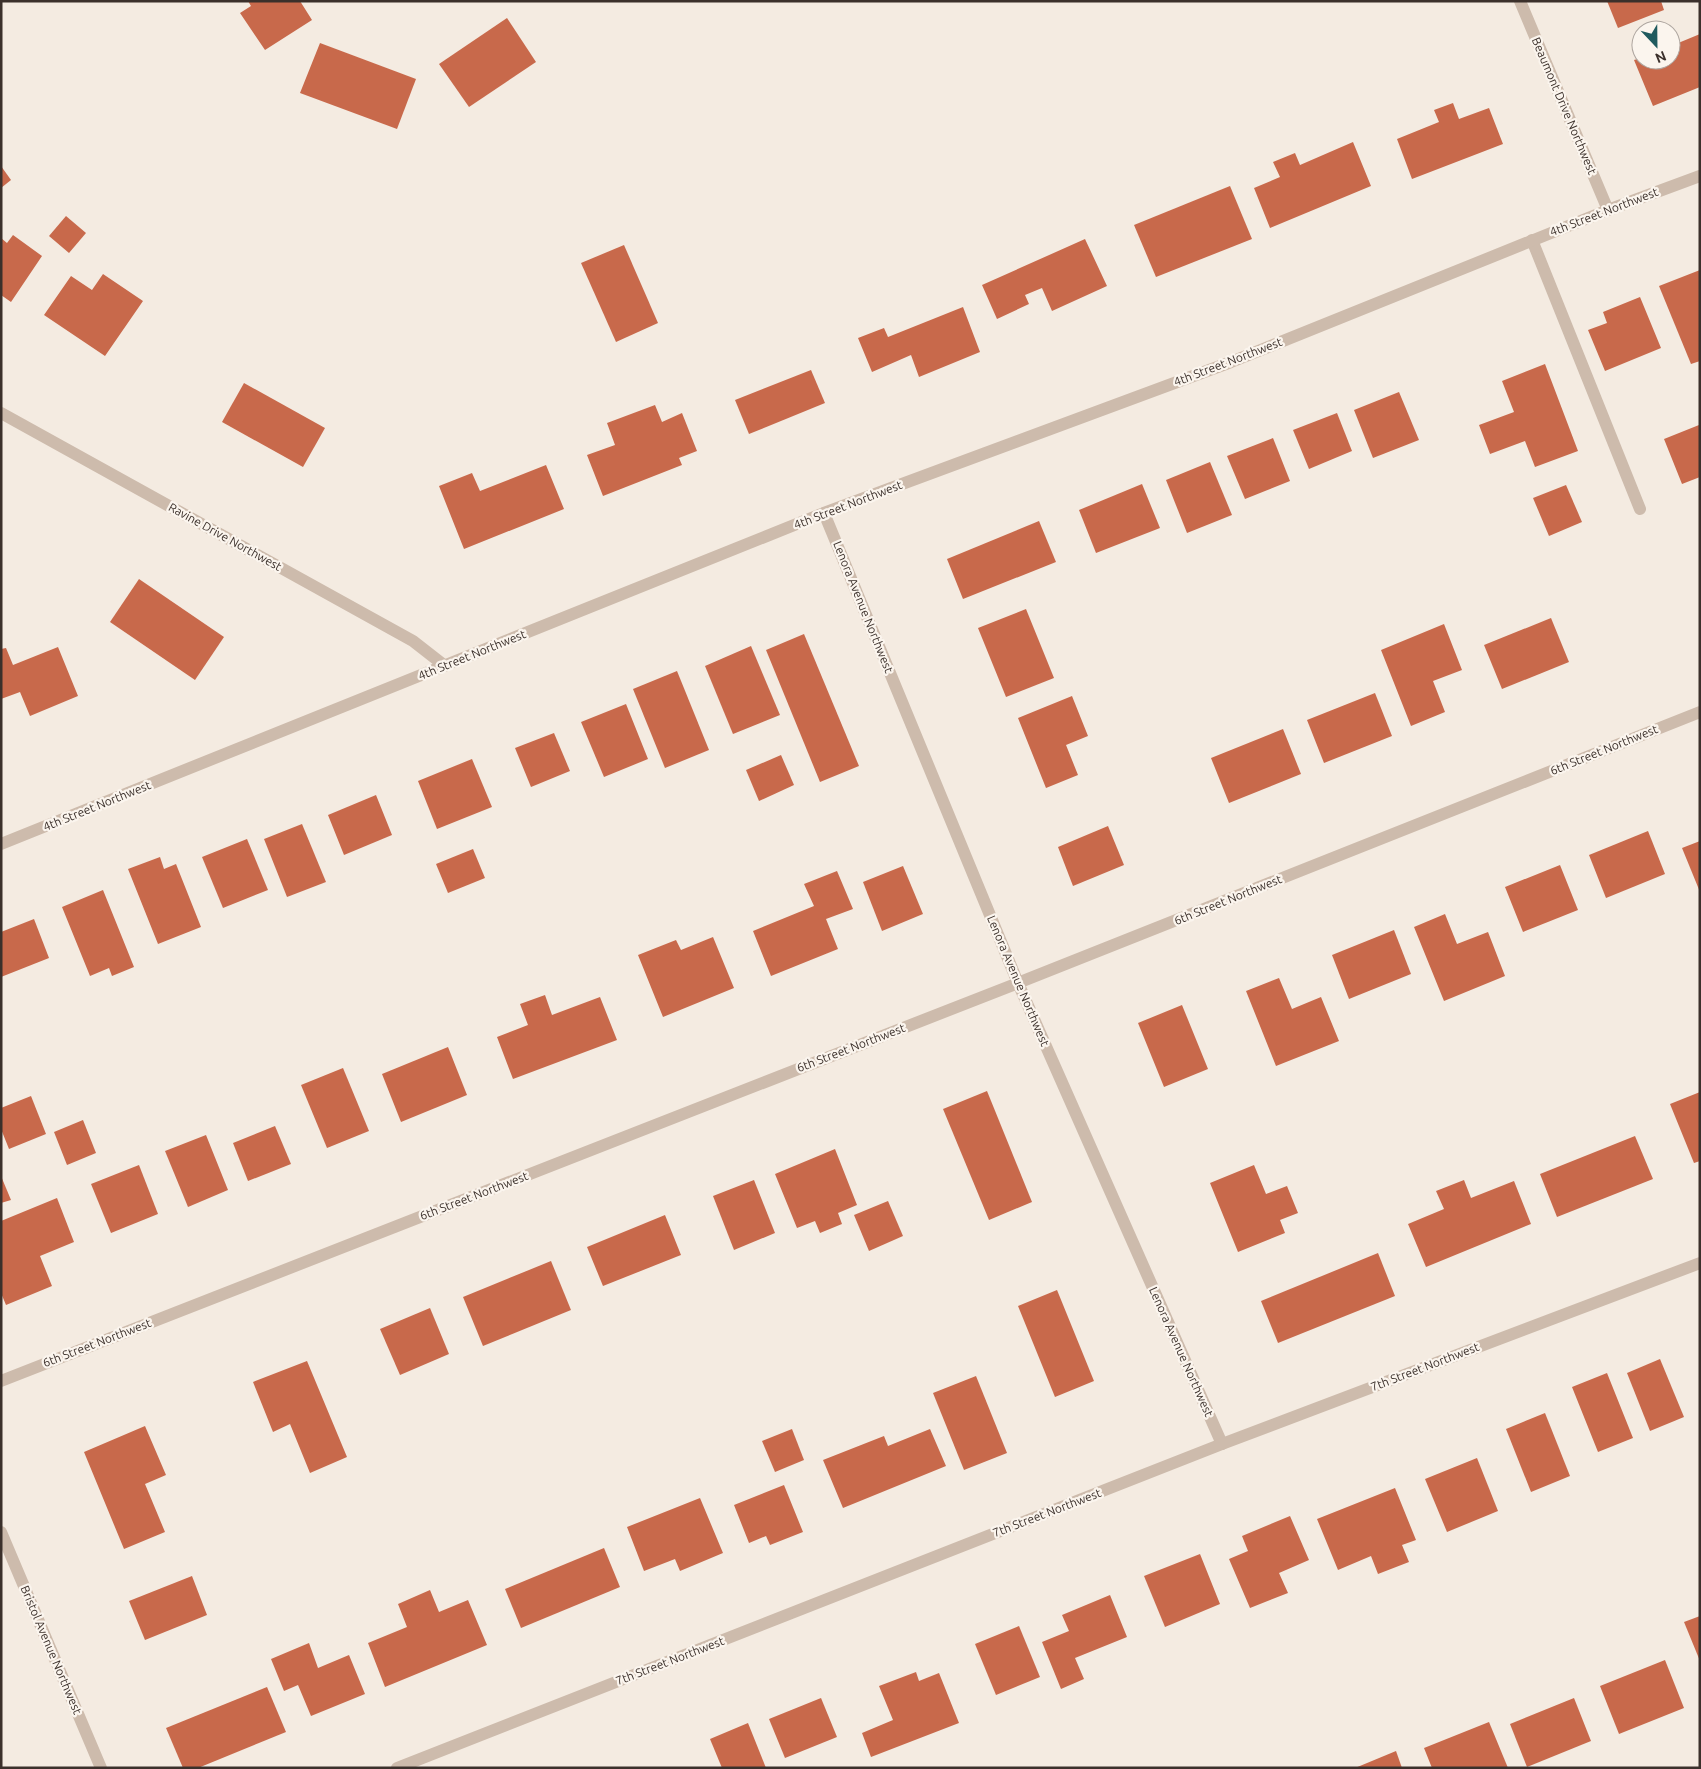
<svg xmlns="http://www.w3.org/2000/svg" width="1701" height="1769" viewBox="0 0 1701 1769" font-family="Ubuntu,sans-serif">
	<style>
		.building { fill: #c8694b }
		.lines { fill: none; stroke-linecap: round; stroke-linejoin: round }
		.service { stroke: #cdbbac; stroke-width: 12 }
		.minor { stroke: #cdbbac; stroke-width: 12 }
		.labels { text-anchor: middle; stroke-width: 4.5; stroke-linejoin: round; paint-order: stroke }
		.street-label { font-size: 12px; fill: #3b302b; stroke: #fbf5ee }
	</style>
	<rect width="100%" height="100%" fill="#f4ebe1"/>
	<g class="building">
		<polygon points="248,1 300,1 312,20 265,50 240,13 251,6"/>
		<polygon points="1607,1 1661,1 1664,10 1618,28"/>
		<polygon points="507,18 536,62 469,107 439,64"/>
		<polygon points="1700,34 1700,87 1653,106 1634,60 1641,58 1641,60 1671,60 1671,46"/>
		<polygon points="320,43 416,79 397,129 300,93"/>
		<polygon points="1453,103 1459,119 1489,108 1503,144 1412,179 1397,139 1439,122 1434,110"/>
		<polygon points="1353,142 1371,186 1270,228 1254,188 1280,177 1273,162 1295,153 1300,165"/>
		<polygon points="1,166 11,180 1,188"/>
		<polygon points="1230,186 1252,239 1156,277 1134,225"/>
		<polygon points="66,216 86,233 69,253 49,236"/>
		<polygon points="13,235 42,256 11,302 1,295 1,238 7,243"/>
		<polygon points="1085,239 1107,286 1052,311 1042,288 1025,295 1029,304 997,319 982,285"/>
		<polygon points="624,245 658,323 616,342 581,263"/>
		<polygon points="1700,270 1700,361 1691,364 1659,286"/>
		<polygon points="103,274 143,301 105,356 44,315 71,276 92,290"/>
		<polygon points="1640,297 1661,348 1605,371 1588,330 1607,323 1603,312"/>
		<polygon points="963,307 980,352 919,377 911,355 872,372 858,338 884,328 888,337"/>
		<polygon points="1545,364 1578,451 1535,467 1525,441 1490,454 1479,425 1514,412 1502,381"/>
		<polygon points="811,370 825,403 749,434 735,400"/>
		<polygon points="244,383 325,428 303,467 222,422"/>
		<polygon points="1399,392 1419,440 1373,458 1354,410"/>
		<polygon points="655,405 662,422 682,413 697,451 679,458 682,465 603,496 587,455 615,445 607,423"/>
		<polygon points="1337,413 1352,451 1309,469 1293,430"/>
		<polygon points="1699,425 1700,477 1682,484 1664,439"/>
		<polygon points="1273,438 1290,481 1245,499 1227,456"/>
		<polygon points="1210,462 1232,515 1187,533 1166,480"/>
		<polygon points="546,465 564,509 464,549 439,486 472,473 480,491"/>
		<polygon points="1142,484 1160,528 1096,553 1079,510"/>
		<polygon points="1566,485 1582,522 1549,536 1533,498"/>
		<polygon points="1039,521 1056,562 963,599 947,559"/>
		<polygon points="139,579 224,637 195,680 110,622"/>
		<polygon points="1026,609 1054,678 1006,697 978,628"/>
		<polygon points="1551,618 1569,662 1502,689 1484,645"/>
		<polygon points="1444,624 1462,670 1433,681 1445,712 1411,726 1381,650"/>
		<polygon points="804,634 859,766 820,782 766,650"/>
		<polygon points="751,646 780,715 733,734 705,666"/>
		<polygon points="58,647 78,696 30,716 20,692 1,699 1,649 6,648 13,665"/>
		<polygon points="677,671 709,750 665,768 633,689"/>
		<polygon points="1375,693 1392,736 1324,763 1307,720"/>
		<polygon points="1072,696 1088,736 1066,745 1078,775 1046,788 1018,718"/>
		<polygon points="626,704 648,759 604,777 581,722"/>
		<polygon points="1283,729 1301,774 1229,803 1211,758"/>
		<polygon points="554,733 570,771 531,787 515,748"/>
		<polygon points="781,755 794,785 759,801 746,770"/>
		<polygon points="472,759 492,807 437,829 418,781"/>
		<polygon points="376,795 392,835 344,855 328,815"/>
		<polygon points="302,824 326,882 287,897 264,839"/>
		<polygon points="1108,826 1124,865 1073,886 1058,847"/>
		<polygon points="1648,831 1665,874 1606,898 1589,855"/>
		<polygon points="247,839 268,890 223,908 202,857"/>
		<polygon points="1700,841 1700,892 1682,848"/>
		<polygon points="473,849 485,878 448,893 436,864"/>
		<polygon points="160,857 164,869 176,864 201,927 158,944 128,869"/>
		<polygon points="1560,865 1578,910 1523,932 1505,887"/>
		<polygon points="903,866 923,914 882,931 863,882"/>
		<polygon points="837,871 853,909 826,919 838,949 771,976 753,931 814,906 804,884"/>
		<polygon points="103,890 134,967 112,976 109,968 90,976 62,907"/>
		<polygon points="1445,914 1457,944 1488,932 1505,976 1444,1001 1414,927"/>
		<polygon points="34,919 49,958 1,977 1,932"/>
		<polygon points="1394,930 1411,974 1349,999 1332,955"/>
		<polygon points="713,937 734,988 663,1017 638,955 676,940 681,950"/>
		<polygon points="1279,978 1292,1009 1321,997 1339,1041 1276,1066 1246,991"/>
		<polygon points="545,995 552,1015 600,997 617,1040 513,1079 497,1037 528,1025 520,1004"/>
		<polygon points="1182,1005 1208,1069 1164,1087 1138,1023"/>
		<polygon points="448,1047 467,1095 401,1122 382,1074"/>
		<polygon points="343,1068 369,1131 327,1148 301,1085"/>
		<polygon points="987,1091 1032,1202 989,1220 943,1109"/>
		<polygon points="1700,1092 1700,1161 1694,1163 1670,1104"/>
		<polygon points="31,1096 46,1134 9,1149 1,1129 1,1108"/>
		<polygon points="83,1120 96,1153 67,1165 54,1132"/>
		<polygon points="275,1126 291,1164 248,1181 233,1143"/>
		<polygon points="206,1135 228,1190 188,1207 165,1151"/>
		<polygon points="1635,1136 1653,1179 1557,1217 1540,1174"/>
		<polygon points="835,1149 857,1205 838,1213 842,1224 820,1233 815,1221 797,1228 775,1174"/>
		<polygon points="139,1165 158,1214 111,1233 91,1184"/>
		<polygon points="1254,1165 1266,1194 1287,1186 1298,1213 1280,1220 1285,1233 1238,1252 1210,1183"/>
		<polygon points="1,1176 11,1200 1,1203"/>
		<polygon points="754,1180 775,1233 734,1250 713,1196"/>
		<polygon points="1464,1180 1471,1198 1514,1181 1531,1224 1426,1267 1408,1224 1444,1209 1436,1191"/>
		<polygon points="57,1198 74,1242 40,1256 52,1286 6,1305 1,1293 1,1221"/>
		<polygon points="888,1201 903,1236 869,1251 854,1215"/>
		<polygon points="665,1215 681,1255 603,1286 587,1247"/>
		<polygon points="1378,1253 1395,1296 1278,1343 1261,1301"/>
		<polygon points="551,1261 571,1310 483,1346 463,1297"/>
		<polygon points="1057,1290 1094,1381 1055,1397 1018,1306"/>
		<polygon points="430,1308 449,1354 400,1375 380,1329"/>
		<polygon points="1660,1359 1684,1417 1650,1431 1627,1373"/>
		<polygon points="307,1361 347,1457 310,1473 290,1424 273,1432 253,1382"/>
		<polygon points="1607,1373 1633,1438 1598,1452 1572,1387"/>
		<polygon points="976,1376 1007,1453 964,1470 933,1393"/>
		<polygon points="1545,1413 1570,1476 1531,1492 1506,1429"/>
		<polygon points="145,1426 166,1475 145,1484 165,1532 124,1549 84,1452"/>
		<polygon points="792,1429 804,1460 775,1472 762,1441"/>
		<polygon points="930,1429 946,1466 843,1508 823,1460 884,1436 888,1446"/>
		<polygon points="1477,1458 1498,1511 1447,1532 1425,1479"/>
		<polygon points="784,1485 803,1532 770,1545 766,1536 749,1543 734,1505"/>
		<polygon points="1395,1488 1416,1540 1402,1545 1409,1562 1378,1574 1371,1556 1338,1570 1317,1519"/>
		<polygon points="700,1498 723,1553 680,1571 675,1559 644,1571 627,1527"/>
		<polygon points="1290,1516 1309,1560 1279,1573 1288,1593 1250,1608 1229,1559 1248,1551 1242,1536"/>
		<polygon points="604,1548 620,1587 521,1628 505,1589"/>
		<polygon points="1200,1554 1220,1604 1165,1627 1144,1576"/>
		<polygon points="192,1576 207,1615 145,1640 129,1601"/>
		<polygon points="430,1590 439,1612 468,1600 487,1645 385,1687 368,1643 407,1627 398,1604"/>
		<polygon points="1110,1595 1127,1637 1075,1658 1084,1679 1061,1689 1042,1642 1069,1631 1062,1615"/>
		<polygon points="1700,1616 1700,1661 1684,1622"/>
		<polygon points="1019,1626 1040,1677 996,1695 975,1644"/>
		<polygon points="309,1643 318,1668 349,1655 365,1694 311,1716 298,1685 284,1691 271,1659"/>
		<polygon points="1665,1660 1684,1708 1619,1734 1600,1686"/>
		<polygon points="916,1672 919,1681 939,1673 959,1723 871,1757 862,1733 893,1720 879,1686"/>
		<polygon points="267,1687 286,1732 198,1768 183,1768 166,1728"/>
		<polygon points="821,1698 837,1737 785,1758 769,1719"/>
		<polygon points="1574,1698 1591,1741 1527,1767 1510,1724"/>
		<polygon points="1489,1722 1508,1768 1432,1768 1424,1748"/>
		<polygon points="748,1723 766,1768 722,1768 710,1739"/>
		<polygon points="1396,1751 1402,1768 1355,1768"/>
	</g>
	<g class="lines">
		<polyline class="service" points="1532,240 1640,509"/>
		<g class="minor">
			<polyline points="1520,1 1608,210"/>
			<polyline points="1,413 413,641 445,666"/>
			<polyline points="824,513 1018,983 1222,1444"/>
			<polyline points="1,844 824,513 1231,362 1608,210 1700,176"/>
			<polyline points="1,1381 1018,983 1700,712"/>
			<polyline points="1,1532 101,1768"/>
			<polyline points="397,1768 1222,1444 1700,1263"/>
		</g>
	</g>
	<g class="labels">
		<g class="street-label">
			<text transform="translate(1564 106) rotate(67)" y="4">Beaumont Drive Northwest</text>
			<text transform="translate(1604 212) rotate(-21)" y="4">4th Street Northwest</text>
			<text transform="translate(1228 362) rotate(-21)" y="4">4th Street Northwest</text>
			<text transform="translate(848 505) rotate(-21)" y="4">4th Street Northwest</text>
			<text transform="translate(225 537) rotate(29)" y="4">Ravine Drive Northwest</text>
			<text transform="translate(863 607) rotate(68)" y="4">Lenora Avenue Northwest</text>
			<text transform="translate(472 655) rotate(-22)" y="4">4th Street Northwest</text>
			<text transform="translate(1604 750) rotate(-22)" y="4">6th Street Northwest</text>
			<text transform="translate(97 806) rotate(-22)" y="4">4th Street Northwest</text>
			<text transform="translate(1228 900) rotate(-22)" y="4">6th Street Northwest</text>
			<text transform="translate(1018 981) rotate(67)" y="4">Lenora Avenue Northwest</text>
			<text transform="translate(851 1048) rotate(-21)" y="4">6th Street Northwest</text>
			<text transform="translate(474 1196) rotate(-21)" y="4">6th Street Northwest</text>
			<text transform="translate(97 1343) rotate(-21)" y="4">6th Street Northwest</text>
			<text transform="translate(1181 1352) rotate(66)" y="4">Lenora Avenue Northwest</text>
			<text transform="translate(1425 1367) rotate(-21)" y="4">7th Street Northwest</text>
			<text transform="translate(1047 1513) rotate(-21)" y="4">7th Street Northwest</text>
			<text transform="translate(51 1650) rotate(67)" y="4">Bristol Avenue Northwest</text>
			<text transform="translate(670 1661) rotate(-21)" y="4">7th Street Northwest</text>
		</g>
	</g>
	<rect width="1701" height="1769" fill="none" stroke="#3b302b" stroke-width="5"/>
	<g transform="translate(1656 45) rotate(158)"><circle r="24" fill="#fbf5ee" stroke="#aea6a0"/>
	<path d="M0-4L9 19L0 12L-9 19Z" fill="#1f5a5e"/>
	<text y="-8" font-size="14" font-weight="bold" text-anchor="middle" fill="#3b302b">N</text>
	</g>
</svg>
